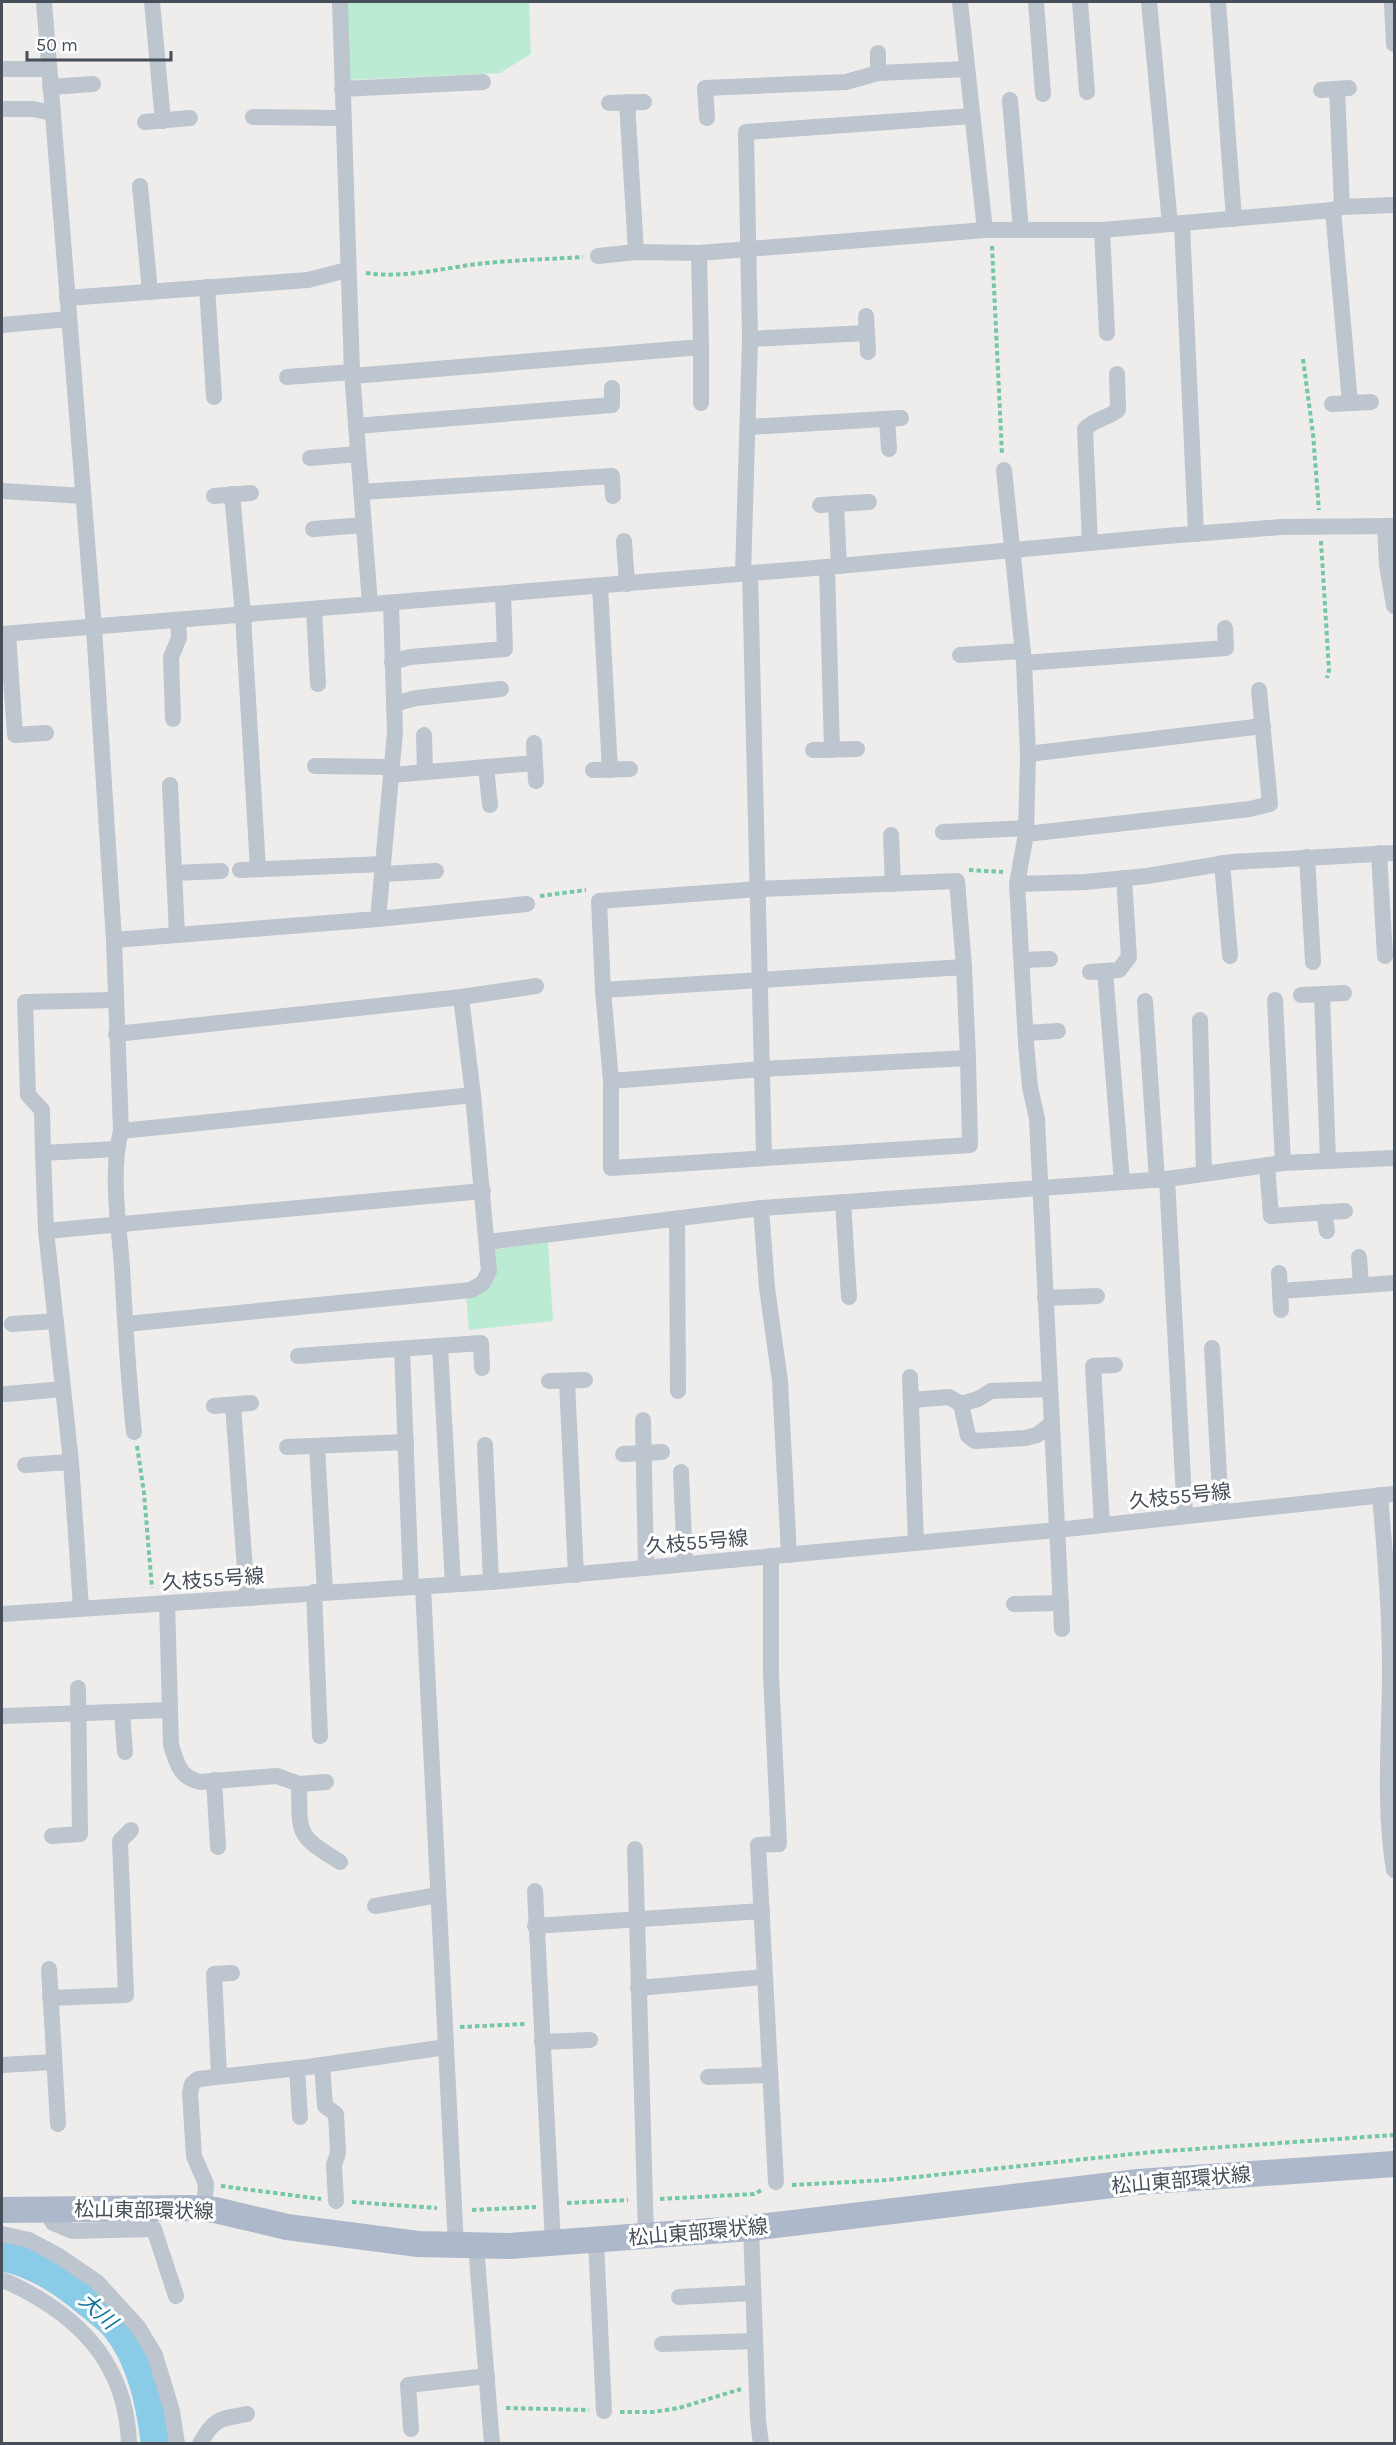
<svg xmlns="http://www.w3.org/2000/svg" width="1396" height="2445" viewBox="0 0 1396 2445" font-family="Karla,'Noto Sans JP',sans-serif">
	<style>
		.green { fill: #bbecd3 }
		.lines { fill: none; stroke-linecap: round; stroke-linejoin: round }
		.river { stroke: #8acbe8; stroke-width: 34 }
		.path { stroke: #75c8a7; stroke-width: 4; stroke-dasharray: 4.5 3; stroke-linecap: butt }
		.street { stroke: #bdc5ce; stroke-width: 16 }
		.primary { stroke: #adb9cb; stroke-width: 26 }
		.labels { text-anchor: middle; stroke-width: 6; stroke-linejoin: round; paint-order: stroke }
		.street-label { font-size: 20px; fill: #454e59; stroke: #fff }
		.water-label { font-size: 21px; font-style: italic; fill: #1174a0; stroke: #fff }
	</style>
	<rect width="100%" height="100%" fill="#efecec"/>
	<g class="green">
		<polygon points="345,2 529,2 531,54 500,73 347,80"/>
		<polygon points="548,1242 553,1321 469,1330 466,1295 493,1250"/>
	</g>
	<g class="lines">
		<path class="river" d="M2,2254C28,2259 54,2273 76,2290C89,2301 107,2313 118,2326C144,2359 153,2403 158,2444"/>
		<g class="path">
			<polyline points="992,246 1002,454"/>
			<path d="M366,273C406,279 446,267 486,263C518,260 550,259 583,257"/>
			<polyline points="1303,359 1313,434 1319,510"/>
			<polyline points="1321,541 1329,670 1327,678"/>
			<polyline points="969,870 1003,872"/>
			<polyline points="540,896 586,890"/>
			<polyline points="137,1446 144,1493 152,1588"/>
			<polyline points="460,2027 525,2024"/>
			<polyline points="792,2185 888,2180 1152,2152 1394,2135"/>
			<polyline points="221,2186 321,2199"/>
			<polyline points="660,2199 754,2194 762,2190"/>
			<polyline points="352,2202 437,2208"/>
			<polyline points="567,2203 628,2200"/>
			<polyline points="472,2210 536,2207"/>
			<polyline points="506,2408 589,2410"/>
			<polyline points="620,2412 653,2412 679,2408 741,2389"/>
		</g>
		<g class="street">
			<path d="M44,2L94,628L114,940L121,1131C110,1172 119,1225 122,1267C125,1322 128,1377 134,1432"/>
			<polyline points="152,2 163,121"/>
			<polyline points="340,2 352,372 370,604"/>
			<polyline points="960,2 985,230"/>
			<polyline points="1036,2 1043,94"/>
			<polyline points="1080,2 1087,92"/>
			<polyline points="1149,2 1170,224"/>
			<polyline points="1218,2 1234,219"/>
			<polyline points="1392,2 1394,44"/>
			<polyline points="2,69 49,69"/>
			<polyline points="878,73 878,53"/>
			<polyline points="50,87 93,84"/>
			<polyline points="342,89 483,82"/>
			<polyline points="1337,89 1342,207"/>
			<polyline points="1321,90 1349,88"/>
			<polyline points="1010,100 1021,230"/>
			<polyline points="627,102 636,252"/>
			<polyline points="609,103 644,102"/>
			<polyline points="2,109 33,109 52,113"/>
			<polyline points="253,117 342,118"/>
			<polyline points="707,118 705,88 846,82 878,73 967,69"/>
			<polyline points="145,122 190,118"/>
			<polyline points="140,186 150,292"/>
			<polyline points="1333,210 1350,403"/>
			<polyline points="1182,224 1196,534"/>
			<polyline points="1102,230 1107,333"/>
			<polyline points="598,256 636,252 699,253 985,230 1102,230 1333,210 1342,207 1394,205"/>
			<polyline points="207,287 214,397"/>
			<polyline points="67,298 308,280 347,270"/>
			<polyline points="866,316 868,352"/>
			<polyline points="2,325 69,319"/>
			<polyline points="750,339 867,333"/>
			<polyline points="701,347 701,403"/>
			<polyline points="352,376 701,347 699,253"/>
			<polyline points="287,377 352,372"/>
			<polyline points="1332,404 1371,402"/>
			<polyline points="887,419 889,449"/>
			<polyline points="356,426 612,405 612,388"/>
			<polyline points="748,427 901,418"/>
			<polyline points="310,458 358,454"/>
			<polyline points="1004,470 1024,663 1028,754 1026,834 1017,884 1026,1043 1030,1087 1037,1119 1062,1629"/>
			<polyline points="2,491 83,496"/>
			<polyline points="361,492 612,476 613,496"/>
			<polyline points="232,494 243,615 258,869"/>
			<polyline points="214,496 251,493"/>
			<polyline points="836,504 839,566"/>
			<polyline points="820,505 869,502"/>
			<polyline points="1385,526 1387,565 1394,606"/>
			<polyline points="313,529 364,525"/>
			<polyline points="624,541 627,584"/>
			<path d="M1090,543L1085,429C1095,419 1108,418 1118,410L1117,374"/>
			<polyline points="827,567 832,750"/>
			<polyline points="750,573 764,1157"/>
			<polyline points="743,574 750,339 746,132 972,116"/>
			<polyline points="600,586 610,770"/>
			<polyline points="314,609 318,684"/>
			<polyline points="2,634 839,566 1166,536 1281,527 1394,526"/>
			<polyline points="8,634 15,735 46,733"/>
			<polyline points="960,655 1023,651"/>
			<polyline points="392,662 410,657 505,649 503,594"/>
			<polyline points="1024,663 1226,648 1225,628"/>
			<polyline points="394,704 416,698 501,689"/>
			<polyline points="173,719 171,657 179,638 178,620"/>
			<polyline points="424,735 425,771"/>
			<polyline points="534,743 536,781"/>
			<polyline points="813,750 857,749"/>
			<polyline points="1028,754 1263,726"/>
			<polyline points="315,766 391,767"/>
			<polyline points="486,767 490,805"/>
			<polyline points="593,770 630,769"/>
			<polyline points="391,775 535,763"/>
			<polyline points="170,785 177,935"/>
			<polyline points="943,832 1026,828"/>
			<polyline points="1026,834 1250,809 1270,804 1259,690"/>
			<polyline points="891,835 893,884"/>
			<polyline points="1379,853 1385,956"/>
			<polyline points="1307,857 1313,962"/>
			<polyline points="1222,863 1230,956"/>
			<polyline points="240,870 383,864"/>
			<polyline points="174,873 221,871"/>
			<polyline points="382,874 436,871"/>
			<polyline points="1017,884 1085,882 1147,876 1232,862 1394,853"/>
			<polyline points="378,919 527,904"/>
			<polyline points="114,940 378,919 395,732 391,604"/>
			<polyline points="1022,960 1050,959"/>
			<polyline points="1105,971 1122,1182"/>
			<polyline points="1090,972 1119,970 1129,957 1124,878"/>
			<polyline points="603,990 599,901 759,889 957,881 964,967"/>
			<polyline points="1322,994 1328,1161"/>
			<polyline points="1301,995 1344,993"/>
			<polyline points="461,997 536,986"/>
			<polyline points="1275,1000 1283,1163"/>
			<polyline points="1145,1001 1157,1180"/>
			<polyline points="1200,1020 1204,1174"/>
			<polyline points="1026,1033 1058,1031"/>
			<polyline points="116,1034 461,997 473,1095 489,1271 483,1283 471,1290 126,1324"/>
			<polygon points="968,1058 970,1145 611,1168 611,1081 763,1069"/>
			<polyline points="611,1081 603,990 964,967 968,1058"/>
			<polyline points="121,1131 473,1095"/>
			<polyline points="43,1153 42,1110 28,1095 25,1002 115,1000"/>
			<polyline points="1267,1165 1271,1216 1345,1211"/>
			<polyline points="1167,1179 1185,1516"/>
			<polyline points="843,1202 849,1297"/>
			<polyline points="761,1208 767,1288 780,1381 789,1555"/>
			<polyline points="1324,1212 1327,1231"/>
			<polyline points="677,1219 678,1391"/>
			<polyline points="46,1231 483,1191"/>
			<polyline points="488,1242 761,1208 1167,1179 1283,1163 1394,1158"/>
			<polyline points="1359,1257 1361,1285"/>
			<polyline points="1279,1273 1281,1310"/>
			<polyline points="1280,1291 1394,1283"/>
			<polyline points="1045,1298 1097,1296"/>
			<polyline points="12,1324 56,1321"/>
			<polyline points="440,1346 453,1584"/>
			<polyline points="1212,1348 1221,1512"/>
			<polyline points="402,1349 411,1587"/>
			<polyline points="298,1356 481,1343 482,1368"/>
			<polyline points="910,1377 916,1543"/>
			<polyline points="549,1381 585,1380"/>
			<polyline points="567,1381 576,1575"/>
			<polyline points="6,1394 63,1389"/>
			<polyline points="911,1400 949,1397 961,1404 968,1436 975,1441 1026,1438 1037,1435 1051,1424"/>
			<polyline points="961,1404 978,1399 991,1391 1050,1389"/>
			<polyline points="233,1405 247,1597"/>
			<polyline points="214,1406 251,1403"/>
			<polyline points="643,1420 646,1568"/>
			<polyline points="485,1445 491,1582"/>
			<polyline points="317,1446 325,1592"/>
			<polyline points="287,1447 406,1442"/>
			<polyline points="623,1454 662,1452"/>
			<polyline points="25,1465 71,1462"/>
			<polyline points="681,1472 685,1564"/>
			<path d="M1380,1495C1385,1553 1390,1611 1390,1669C1390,1736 1383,1804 1394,1870"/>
			<polyline points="1102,1525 1093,1366 1115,1365"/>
			<polyline points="771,1556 771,1674 779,1844 758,1845 776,2182"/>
			<polyline points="423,1587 456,2246"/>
			<polyline points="314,1592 320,1736"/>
			<path d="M167,1603L171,1745C177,1763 179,1777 200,1782L277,1776L299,1784L326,1782"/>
			<polyline points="1014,1604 1061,1603"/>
			<polyline points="81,1608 71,1462 46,1231 43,1153 116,1149"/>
			<polyline points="2,1614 491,1582 1057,1530 1394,1494"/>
			<polyline points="122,1712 125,1752"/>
			<polyline points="2,1716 169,1710"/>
			<polyline points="214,1780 218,1847"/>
			<path d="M299,1784C300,1835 295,1834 340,1862"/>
			<polyline points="52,1836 80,1834 78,1688"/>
			<polyline points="635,1849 646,2237"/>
			<polyline points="535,1891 553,2243"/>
			<polyline points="375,1906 438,1895"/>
			<polyline points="535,1926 762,1911"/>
			<polyline points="49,1969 58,2124"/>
			<polyline points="638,1988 765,1977"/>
			<polyline points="50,1998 126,1995 120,1841 131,1830"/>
			<polyline points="542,2042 590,2040"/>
			<polyline points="2,2065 54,2062"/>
			<polyline points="322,2065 325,2106 336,2114 338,2153 334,2165 336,2201"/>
			<polyline points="297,2068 300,2117"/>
			<polyline points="219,2075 214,1974 232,1973"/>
			<polyline points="708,2077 770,2075"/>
			<polyline points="204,2209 206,2184 194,2156 190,2093 192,2084 198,2079 308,2067 446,2047"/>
			<polyline points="46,2210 53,2223 72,2231 154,2229 176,2296"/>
			<polyline points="751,2228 758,2420 761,2444"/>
			<polyline points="2,2234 29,2240 59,2256 97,2282 138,2327 155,2355 172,2411 177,2444"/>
			<polyline points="596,2241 604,2411"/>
			<polyline points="476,2246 492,2444"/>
			<path d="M2,2280C16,2285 30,2293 43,2301C96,2334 127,2379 129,2444"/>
			<polyline points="679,2297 753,2293"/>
			<polyline points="662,2344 755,2341"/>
			<polyline points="411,2429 408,2385 487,2376"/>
			<path d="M200,2444C214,2418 219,2419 247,2414"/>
		</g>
		<polyline class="primary" points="2,2210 189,2208 215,2210 287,2227 418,2244 509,2246 751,2228 1138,2182 1394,2164"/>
	</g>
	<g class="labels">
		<g class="street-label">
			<text transform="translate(1180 1496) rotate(-6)" y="7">久枝55号線</text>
			<text transform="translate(697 1542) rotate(-5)" y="7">久枝55号線</text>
			<text transform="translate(213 1579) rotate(-4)" y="7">久枝55号線</text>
			<text transform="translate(1181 2180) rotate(-5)" y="7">松山東部環状線</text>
			<text transform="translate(144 2210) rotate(1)" y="7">松山東部環状線</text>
			<text transform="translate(698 2232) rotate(-5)" y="7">松山東部環状線</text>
		</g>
		<g class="water-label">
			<text transform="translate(98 2311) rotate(42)" y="7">大川</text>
		</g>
	</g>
	<rect width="1396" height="2445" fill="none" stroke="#454e59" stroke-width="6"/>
	<path d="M27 51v9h144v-9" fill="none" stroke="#454e59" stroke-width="3"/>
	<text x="36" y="51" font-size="18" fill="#454e59" stroke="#ffffff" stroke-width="4.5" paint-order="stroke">50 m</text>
</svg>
